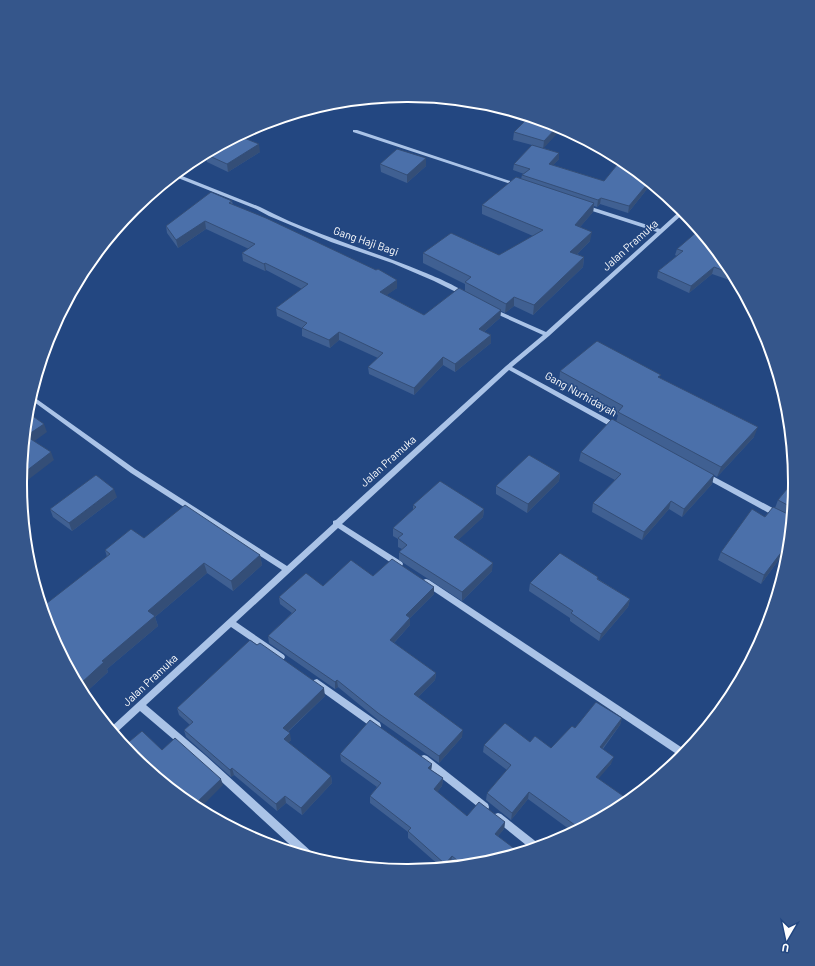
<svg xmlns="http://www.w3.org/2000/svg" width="815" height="966" viewBox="0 0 815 966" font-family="Barlow,sans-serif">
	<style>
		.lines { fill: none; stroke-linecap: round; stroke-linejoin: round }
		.minor { fill: #aac3e7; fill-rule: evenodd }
		.wall { fill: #406092 }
		.shaded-wall { fill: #344e77 }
		.building { fill: #4b70aa; stroke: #344e77 }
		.labels { text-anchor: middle; stroke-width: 3; stroke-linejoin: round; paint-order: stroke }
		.street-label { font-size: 11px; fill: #fff; stroke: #234781 }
		.rim { fill: none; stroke: #fff; stroke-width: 2 }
	</style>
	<rect width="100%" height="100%" fill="#234781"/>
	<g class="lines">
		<g class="minor">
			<polygon points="353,130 357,130 522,185 519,187 517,186 353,132"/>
			<path d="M177,174L260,207C311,234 368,249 421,271C433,276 458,286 467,294L464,296L434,281L392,263L331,242L269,216L256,209L173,176Z"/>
			<polygon points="585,205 660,229 681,210 684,213 549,336 512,367 619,425 620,427 619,429 615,429 509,370 342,524 402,562 403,564 402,566 396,566 338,528 236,622 284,655 285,657 284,659 281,660 278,659 231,627 146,705 206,756 314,854 316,857 315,858 300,854 200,762 140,711 115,734 110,728 282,570 131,473 30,399 31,395 135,469 287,566 333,524 333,521 336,520 506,366 543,335 490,311 489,310 490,309 494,309 546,332 657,232 583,208 582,207"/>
			<polygon points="705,472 782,513 783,515 782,517 776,517 703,477 702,475"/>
			<polygon points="426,579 429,580 687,751 681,757 423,584 422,582 423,580"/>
			<polygon points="780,581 779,588 776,587 775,585 777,582"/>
			<polygon points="317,679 380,723 381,726 380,729 377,730 374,729 314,686 313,683 314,680"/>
			<polygon points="424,755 427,756 488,804 489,807 488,810 485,811 482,810 421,762 420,759 421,756"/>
			<polygon points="498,813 501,814 539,844 540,846 531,849 495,820 494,817 495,814"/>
		</g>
	</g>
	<g class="wall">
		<polygon points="562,128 543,148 559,153 559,159 553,165 604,181 651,184 628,213 600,204 597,207 594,206 593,212 580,227 590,241 577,254 584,257 583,267 533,315 514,306 505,313 501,311 500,318 484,332 491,343 455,372 443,365 414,395 369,374 368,367 378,358 339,340 330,348 302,336 302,328 277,316 276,308 302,289 266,270 265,271 243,261 242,253 249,249 206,229 178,248 167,233 166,226 232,201 233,205 397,288 386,295 424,315 465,291 465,284 423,263 423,253 499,255 533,236 482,214 482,205 521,179 522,175 524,174 513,170 514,164 532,145 513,140 514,132"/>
		<polygon points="260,152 228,172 207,162 205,154"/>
		<polygon points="426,158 426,166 407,183 381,172 380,164"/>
		<polygon points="677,249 730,268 738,283 712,274 689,293 657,278 658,271 677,256 675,255"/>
		<polygon points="560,371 660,378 754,437 717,477 714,475 712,484 682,517 669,509 642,540 592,512 593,503 615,480 579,461 581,452 616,422 618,415 559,382"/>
		<polygon points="560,473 559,481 527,513 496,494 496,486"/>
		<polygon points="795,483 788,552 783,559 780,558 761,584 718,560 721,552 775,508 778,500"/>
		<polygon points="117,497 72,531 53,517 50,509"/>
		<polygon points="413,505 484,509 483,517 458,540 492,571 462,601 399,560 399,552 402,549 398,547 398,539 393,536 393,528 413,510"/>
		<polygon points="144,538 260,555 262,565 233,591 207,573 155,617 158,626 107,669 108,672 84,694 82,693 49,631 107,557 105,550"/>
		<polygon points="373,576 434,587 434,594 410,618 410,625 394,643 436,673 435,680 418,697 462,737 439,763 378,720 338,687 335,689 269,643 268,636 292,613 280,604 279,597 323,586"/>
		<polygon points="598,577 598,579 630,599 628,607 599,641 570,621 570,618 529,591 530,583"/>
		<polygon points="325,696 288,732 291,740 288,743 331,776 332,783 302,815 286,803 277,811 234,775 231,777 186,737 184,730 190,725 179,715 177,708"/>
		<polygon points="622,718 620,725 603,749 611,764 598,778 623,805 573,832 528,799 511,820 486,800 487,793 507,770 483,752 484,745 530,742 551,748 575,728"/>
		<polygon points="340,754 432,764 431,770 443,778 442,786 437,792 467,816 505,822 504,829 498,836 483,863 455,866 451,863 448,866 441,867 408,838 408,832 370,803 370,796 377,787 341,761"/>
	</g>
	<g class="shaded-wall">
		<polygon points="558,126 562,128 543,149 544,141"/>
		<polygon points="259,144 260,152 228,172 227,164"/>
		<polygon points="559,153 559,159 548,171 549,164"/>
		<polygon points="426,158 426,166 407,183 407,175"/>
		<polygon points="649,182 651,184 628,213 629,206"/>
		<polygon points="601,198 600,204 597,207 598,200"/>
		<polygon points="594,203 593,212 574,234 575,225"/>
		<polygon points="205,221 206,229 178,248 176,240"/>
		<polygon points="592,232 590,241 569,262 570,252"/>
		<polygon points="584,257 583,267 533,315 534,305"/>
		<polygon points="265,263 266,270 265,271 264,264"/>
		<polygon points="714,267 712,274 689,293 691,286"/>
		<polygon points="397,280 397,288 380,300 380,292"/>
		<polygon points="514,297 514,306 505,313 506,304"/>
		<polygon points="501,310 500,318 478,337 479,329"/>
		<polygon points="339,332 339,340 330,348 329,340"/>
		<polygon points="491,335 491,343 455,372 455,364"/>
		<polygon points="443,357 443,365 414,395 414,388"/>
		<polygon points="44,424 47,432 29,445 26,436"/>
		<polygon points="758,427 754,437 717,477 721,467"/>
		<polygon points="51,452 54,460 20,486 21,475"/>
		<polygon points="560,473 559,481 527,513 528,504"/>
		<polygon points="714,475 712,484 682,517 684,509"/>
		<polygon points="114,489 117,497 72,531 69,523"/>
		<polygon points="671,501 669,509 642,540 644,532"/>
		<polygon points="484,509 483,517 453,545 454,537"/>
		<polygon points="789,548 788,552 783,559 786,551"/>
		<polygon points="783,550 780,558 761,584 764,575"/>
		<polygon points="260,555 262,565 233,591 231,581"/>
		<polygon points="204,563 207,573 155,617 158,626 107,669 108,672 84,694 80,684 148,611"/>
		<polygon points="493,563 492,571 462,601 462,592"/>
		<polygon points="434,587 434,594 406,622 406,615"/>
		<polygon points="630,599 628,607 599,641 601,634"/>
		<polygon points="410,618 410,625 390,647 390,640"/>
		<polygon points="436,673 435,680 414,701 414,694"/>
		<polygon points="337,680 338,687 335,689 335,682"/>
		<polygon points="324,688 325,696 284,735 283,728"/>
		<polygon points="622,718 620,725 598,754 600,747"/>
		<polygon points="463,730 462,737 439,763 439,756"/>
		<polygon points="290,733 291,740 285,747 284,739"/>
		<polygon points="614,757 611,764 594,784 596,777"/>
		<polygon points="432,764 431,771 428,768"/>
		<polygon points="232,768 234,775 231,777 230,770"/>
		<polygon points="331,776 332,783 302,815 301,808"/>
		<polygon points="443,778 442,786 434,796 434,789"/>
		<polygon points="221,779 223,785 199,809 193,806"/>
		<polygon points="529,792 528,799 511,820 512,813"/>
		<polygon points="285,796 286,803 277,811 276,804"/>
		<polygon points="505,822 504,829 494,841 495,834"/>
		<polygon points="452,856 451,863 448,866 445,867 445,864"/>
	</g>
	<g class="building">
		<polygon points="529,117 556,125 558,126 544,141 514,132"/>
		<polygon points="239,136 259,144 227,164 205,154"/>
		<polygon points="532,145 559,153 549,164 604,181 621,160 649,182 629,206 601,198 598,200 522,175 530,169 514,164"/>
		<polygon points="397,149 426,158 407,175 380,164"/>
		<polygon points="516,177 594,203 575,225 592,232 570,252 584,257 534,305 514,297 506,304 465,282 471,277 423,253 451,233 499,255 543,230 482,205"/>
		<polygon points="211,192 232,201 229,203 266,218 376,270 378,269 397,280 380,292 424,315 459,288 501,310 479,329 491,335 455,364 443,357 414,388 368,367 383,353 339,332 329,340 302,328 307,323 276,308 308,284 265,263 264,264 242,253 255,244 205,221 176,240 166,226"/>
		<polygon points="699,230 730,268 733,274 714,267 691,286 658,271 683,251 677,249"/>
		<polygon points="597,341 661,375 658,377 758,427 721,467 618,412 623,406 560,371"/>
		<polygon points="27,412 44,424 26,436 51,452 21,475"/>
		<polygon points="612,419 714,475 684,509 671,501 644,532 593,503 621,474 581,452"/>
		<polygon points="529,455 560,473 528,504 496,486"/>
		<polygon points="96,475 114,489 69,523 50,509"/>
		<polygon points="795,479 795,483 793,508 778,500"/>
		<polygon points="440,481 484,509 454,537 493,563 462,592 399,552 407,545 398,538 403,534 393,528 416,507 413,505"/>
		<polygon points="185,505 260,555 231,581 204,563 148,611 155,616 102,661 104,662 80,684 76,682 49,631 42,607 110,554 105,550 131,529 144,538"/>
		<polygon points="773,507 792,516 789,548 786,551 783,550 764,575 721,552 752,509 765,517"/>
		<polygon points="560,553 598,577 597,579 630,599 601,634 571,613 573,611 530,583"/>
		<polygon points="392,559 434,587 406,615 410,618 390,640 436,673 414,694 463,730 439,756 378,713 337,680 335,682 268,636 296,610 279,597 306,573 323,586 351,560 373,576"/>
		<polygon points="250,640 257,645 260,643 324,688 283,728 290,733 284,739 331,776 301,808 285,796 276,804 232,768 230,770 184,730 193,722 177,708"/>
		<polygon points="596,702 622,718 600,747 614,757 596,777 629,800 623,805 579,828 529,792 512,813 487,793 511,765 484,745 505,723 530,742 535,736 551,748 572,726 575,728"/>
		<polygon points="370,720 432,764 428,768 443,778 434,789 467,816 479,802 505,822 495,834 519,852 483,863 463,865 452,856 445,864 408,831 411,828 370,796 381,783 340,754"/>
		<polygon points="142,731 162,750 175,738 221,779 193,806 192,805 133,757 124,746"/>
	</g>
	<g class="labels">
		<g class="street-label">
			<text transform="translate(366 241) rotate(19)" y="4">Gang Haji Bagi</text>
			<text transform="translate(630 245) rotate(-42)" y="4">Jalan Pramuka</text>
			<text transform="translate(581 394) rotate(29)" y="4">Gang Nurhidayah</text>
			<text transform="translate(388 461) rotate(-42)" y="4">Jalan Pramuka</text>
			<text transform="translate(150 680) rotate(-43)" y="4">Jalan Pramuka</text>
		</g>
	</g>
	<path d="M0 0H815V966H0ZM407 102H408A380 380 0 0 1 788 482V484A380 380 0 0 1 408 864H407A380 380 0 0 1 27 484V482A380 380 0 0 1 407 102Z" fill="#35568b" fill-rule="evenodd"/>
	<path class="rim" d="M407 102H408A380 380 0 0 1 788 482V484A380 380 0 0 1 408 864H407A380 380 0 0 1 27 484V482A380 380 0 0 1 407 102Z"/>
	<g transform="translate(787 938) rotate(189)" stroke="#234781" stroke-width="3" paint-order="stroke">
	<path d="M0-3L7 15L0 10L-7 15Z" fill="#ffffff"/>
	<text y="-6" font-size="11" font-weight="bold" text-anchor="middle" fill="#ffffff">U</text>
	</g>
</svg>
